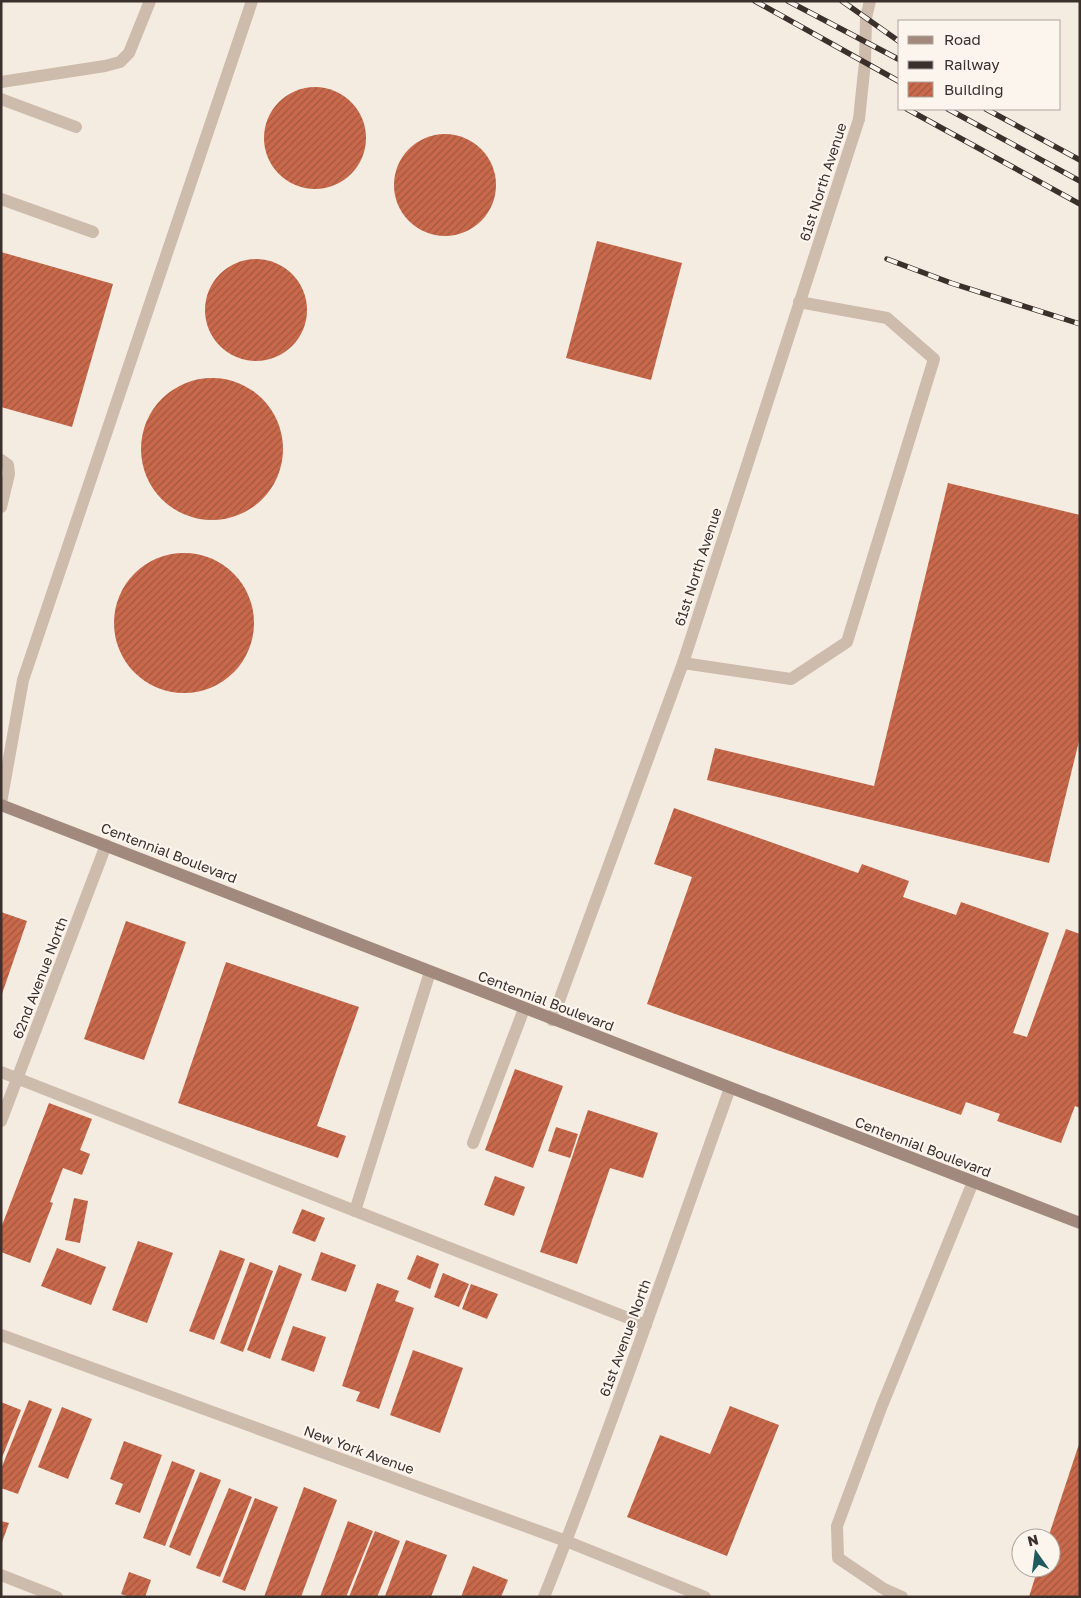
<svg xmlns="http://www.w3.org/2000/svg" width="1081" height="1598" viewBox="0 0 1081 1598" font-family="'Golos Text',sans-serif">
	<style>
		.building { fill: url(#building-hatch) }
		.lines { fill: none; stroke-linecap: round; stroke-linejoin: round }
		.service { stroke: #cdbbac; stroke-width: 12 }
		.minor { stroke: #cdbbac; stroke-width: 12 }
		.secondary { stroke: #a18a7d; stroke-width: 12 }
		.rail-casing { stroke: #3b302b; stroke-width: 5.5 }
		.rail { stroke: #fbf5ee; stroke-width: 4; stroke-dasharray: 11; stroke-linecap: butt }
		.labels { text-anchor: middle; stroke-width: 4.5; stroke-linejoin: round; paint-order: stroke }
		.street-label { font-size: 14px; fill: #3b302b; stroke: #fbf5ee }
	</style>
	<defs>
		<pattern id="building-hatch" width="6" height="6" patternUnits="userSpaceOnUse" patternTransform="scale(1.25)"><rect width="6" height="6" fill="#c8694b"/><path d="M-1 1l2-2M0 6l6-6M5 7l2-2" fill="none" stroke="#a4573f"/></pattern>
	</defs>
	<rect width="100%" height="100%" fill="#f4ebe1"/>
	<g class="building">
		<circle cx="315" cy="138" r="51"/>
		<circle cx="445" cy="185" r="51"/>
		<polygon points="597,241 682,263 651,380 566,358"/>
		<polygon points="1,252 113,284 72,427 1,407"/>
		<circle cx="256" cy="310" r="51"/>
		<circle cx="212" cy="449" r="71"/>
		<polygon points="948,483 1080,515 1080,737 1049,863 707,780 715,748 874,786"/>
		<circle cx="184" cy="623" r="70"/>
		<polygon points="674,808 858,873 862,864 909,881 903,897 956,915 961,902 1049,933 1013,1033 1027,1037 1066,929 1080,934 1080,1108 1075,1106 1061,1143 997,1121 1000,1114 966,1102 961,1115 647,1004 692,877 654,864"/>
		<polygon points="1,912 27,921 2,994 1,994"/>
		<polygon points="126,921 186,942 144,1060 84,1039"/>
		<polygon points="226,962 359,1007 317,1126 346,1136 338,1158 178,1103"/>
		<polygon points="515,1069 563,1086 533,1168 485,1150"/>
		<polygon points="49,1103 92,1119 80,1150 90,1154 82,1175 63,1168 50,1202 53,1203 30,1263 1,1252 1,1228"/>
		<polygon points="588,1110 658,1133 643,1178 610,1168 577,1264 540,1252"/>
		<polygon points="556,1127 578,1134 570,1158 548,1151"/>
		<polygon points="495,1176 525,1187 514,1216 484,1205"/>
		<polygon points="74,1198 88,1201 80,1243 65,1240"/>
		<polygon points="302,1209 325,1218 315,1242 292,1233"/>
		<polygon points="138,1241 173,1253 147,1323 112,1310"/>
		<polygon points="57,1248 106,1267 91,1305 41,1286"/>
		<polygon points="220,1250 245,1259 214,1340 189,1331"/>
		<polygon points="321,1252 356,1265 346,1292 311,1280"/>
		<polygon points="417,1255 439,1264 430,1289 407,1279"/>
		<polygon points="250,1262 273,1271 243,1352 220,1343"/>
		<polygon points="279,1265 302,1274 270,1359 247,1350"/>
		<polygon points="443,1273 469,1284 459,1307 434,1297"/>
		<polygon points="377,1283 399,1291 395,1301 414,1308 379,1409 356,1401 360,1392 342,1386"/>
		<polygon points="471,1284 498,1294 487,1319 462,1309"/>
		<polygon points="293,1326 326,1337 314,1372 281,1360"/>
		<polygon points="413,1350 463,1368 440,1433 390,1415"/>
		<polygon points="29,1400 52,1409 18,1494 1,1488 1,1469"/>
		<polygon points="1,1402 21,1410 1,1460"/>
		<polygon points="730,1406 779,1425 727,1556 627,1517 660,1435 710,1454"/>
		<polygon points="62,1407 92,1419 68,1479 38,1467"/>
		<polygon points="124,1441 162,1455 140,1513 115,1504 123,1484 110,1479"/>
		<polygon points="1080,1441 1080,1597 1029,1597 1038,1568 1051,1568 1051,1538 1048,1538"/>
		<polygon points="172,1461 195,1470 165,1546 143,1538"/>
		<polygon points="200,1472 221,1480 190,1556 169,1547"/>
		<polygon points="304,1487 337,1500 301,1597 264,1597"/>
		<polygon points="229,1488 252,1497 220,1577 196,1568"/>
		<polygon points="255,1498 278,1507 245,1591 222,1582"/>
		<polygon points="1,1521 9,1523 1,1545"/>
		<polygon points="348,1521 373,1531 346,1597 320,1597"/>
		<polygon points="375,1531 400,1541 377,1597 349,1597"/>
		<polygon points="406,1540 447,1555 431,1597 385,1596"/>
		<polygon points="473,1566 508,1580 501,1597 461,1597"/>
		<polygon points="129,1572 151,1580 145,1597 130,1597 121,1594"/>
	</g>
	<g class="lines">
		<g class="service">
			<polyline points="1,82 105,66 120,62 129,53 150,1"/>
			<polyline points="1,99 76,127"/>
			<polyline points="859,119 865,62 866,18 870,1"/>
			<polyline points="1,199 93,232"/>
			<polyline points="1,460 8,465 9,474 1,507"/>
			<polyline points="683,663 791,679 847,642 934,359 887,318 799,302"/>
			<polyline points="1,803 23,680 252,1"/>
			<polyline points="1,1072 646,1325"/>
			<polyline points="473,1143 524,1009"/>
			<polyline points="355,1211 430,972"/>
			<polyline points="1,1575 57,1597"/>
			<polyline points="902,1597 884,1589 838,1558 837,1526 881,1408 973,1182"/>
		</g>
		<g class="minor">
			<polyline points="552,1020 683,663 859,119"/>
			<polyline points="1,1121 106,845"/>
			<polyline points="1,1335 566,1541 705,1597"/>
			<path d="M544,1597C611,1429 669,1258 730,1088"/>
		</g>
		<polyline class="secondary" points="1,805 1080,1223"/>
		<defs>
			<g id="rail">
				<polyline points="755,1 900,82"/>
				<polyline points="788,1 900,60"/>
				<polyline points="842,1 900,42"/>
				<polyline points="907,109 1080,204"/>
				<polyline points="948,109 1080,181"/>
				<polyline points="986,109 1080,160"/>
				<polyline points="887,259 951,283 1080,324"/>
			</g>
		</defs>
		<use href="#rail" class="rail-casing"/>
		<use href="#rail" class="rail"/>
	</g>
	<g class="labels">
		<g class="street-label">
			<text transform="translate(823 182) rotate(-72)" y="5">61st North Avenue</text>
			<text transform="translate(698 567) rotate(-72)" y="5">61st North Avenue</text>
			<text transform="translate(169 853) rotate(21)" y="5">Centennial Boulevard</text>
			<text transform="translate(40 978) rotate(-69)" y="5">62nd Avenue North</text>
			<text transform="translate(546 1001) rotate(21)" y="5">Centennial Boulevard</text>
			<text transform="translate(923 1147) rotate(21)" y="5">Centennial Boulevard</text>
			<text transform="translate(625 1338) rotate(-70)" y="5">61st Avenue North</text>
			<text transform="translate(359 1450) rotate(20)" y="5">New York Avenue</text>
		</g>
	</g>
	<rect width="1081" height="1598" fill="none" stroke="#3b302b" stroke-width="5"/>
	<rect x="898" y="20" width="162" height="90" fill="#fbf5ee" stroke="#aea6a0"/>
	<rect x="908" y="36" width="25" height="8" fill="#a18a7d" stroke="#aea6a0"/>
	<text x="944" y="45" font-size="15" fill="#3b302b">Road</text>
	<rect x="908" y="61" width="25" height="8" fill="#3b302b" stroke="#aea6a0"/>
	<text x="944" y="70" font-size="15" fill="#3b302b">Railway</text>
	<rect x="908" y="82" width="25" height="15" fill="url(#building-hatch)" stroke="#aea6a0"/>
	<text x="944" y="95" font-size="15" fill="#3b302b">Building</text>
	<g transform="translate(1036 1553) rotate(346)"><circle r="24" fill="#fbf5ee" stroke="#aea6a0"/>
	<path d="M0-4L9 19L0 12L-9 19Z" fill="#1f5a5e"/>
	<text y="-8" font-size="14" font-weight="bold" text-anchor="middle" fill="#3b302b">N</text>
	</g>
</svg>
